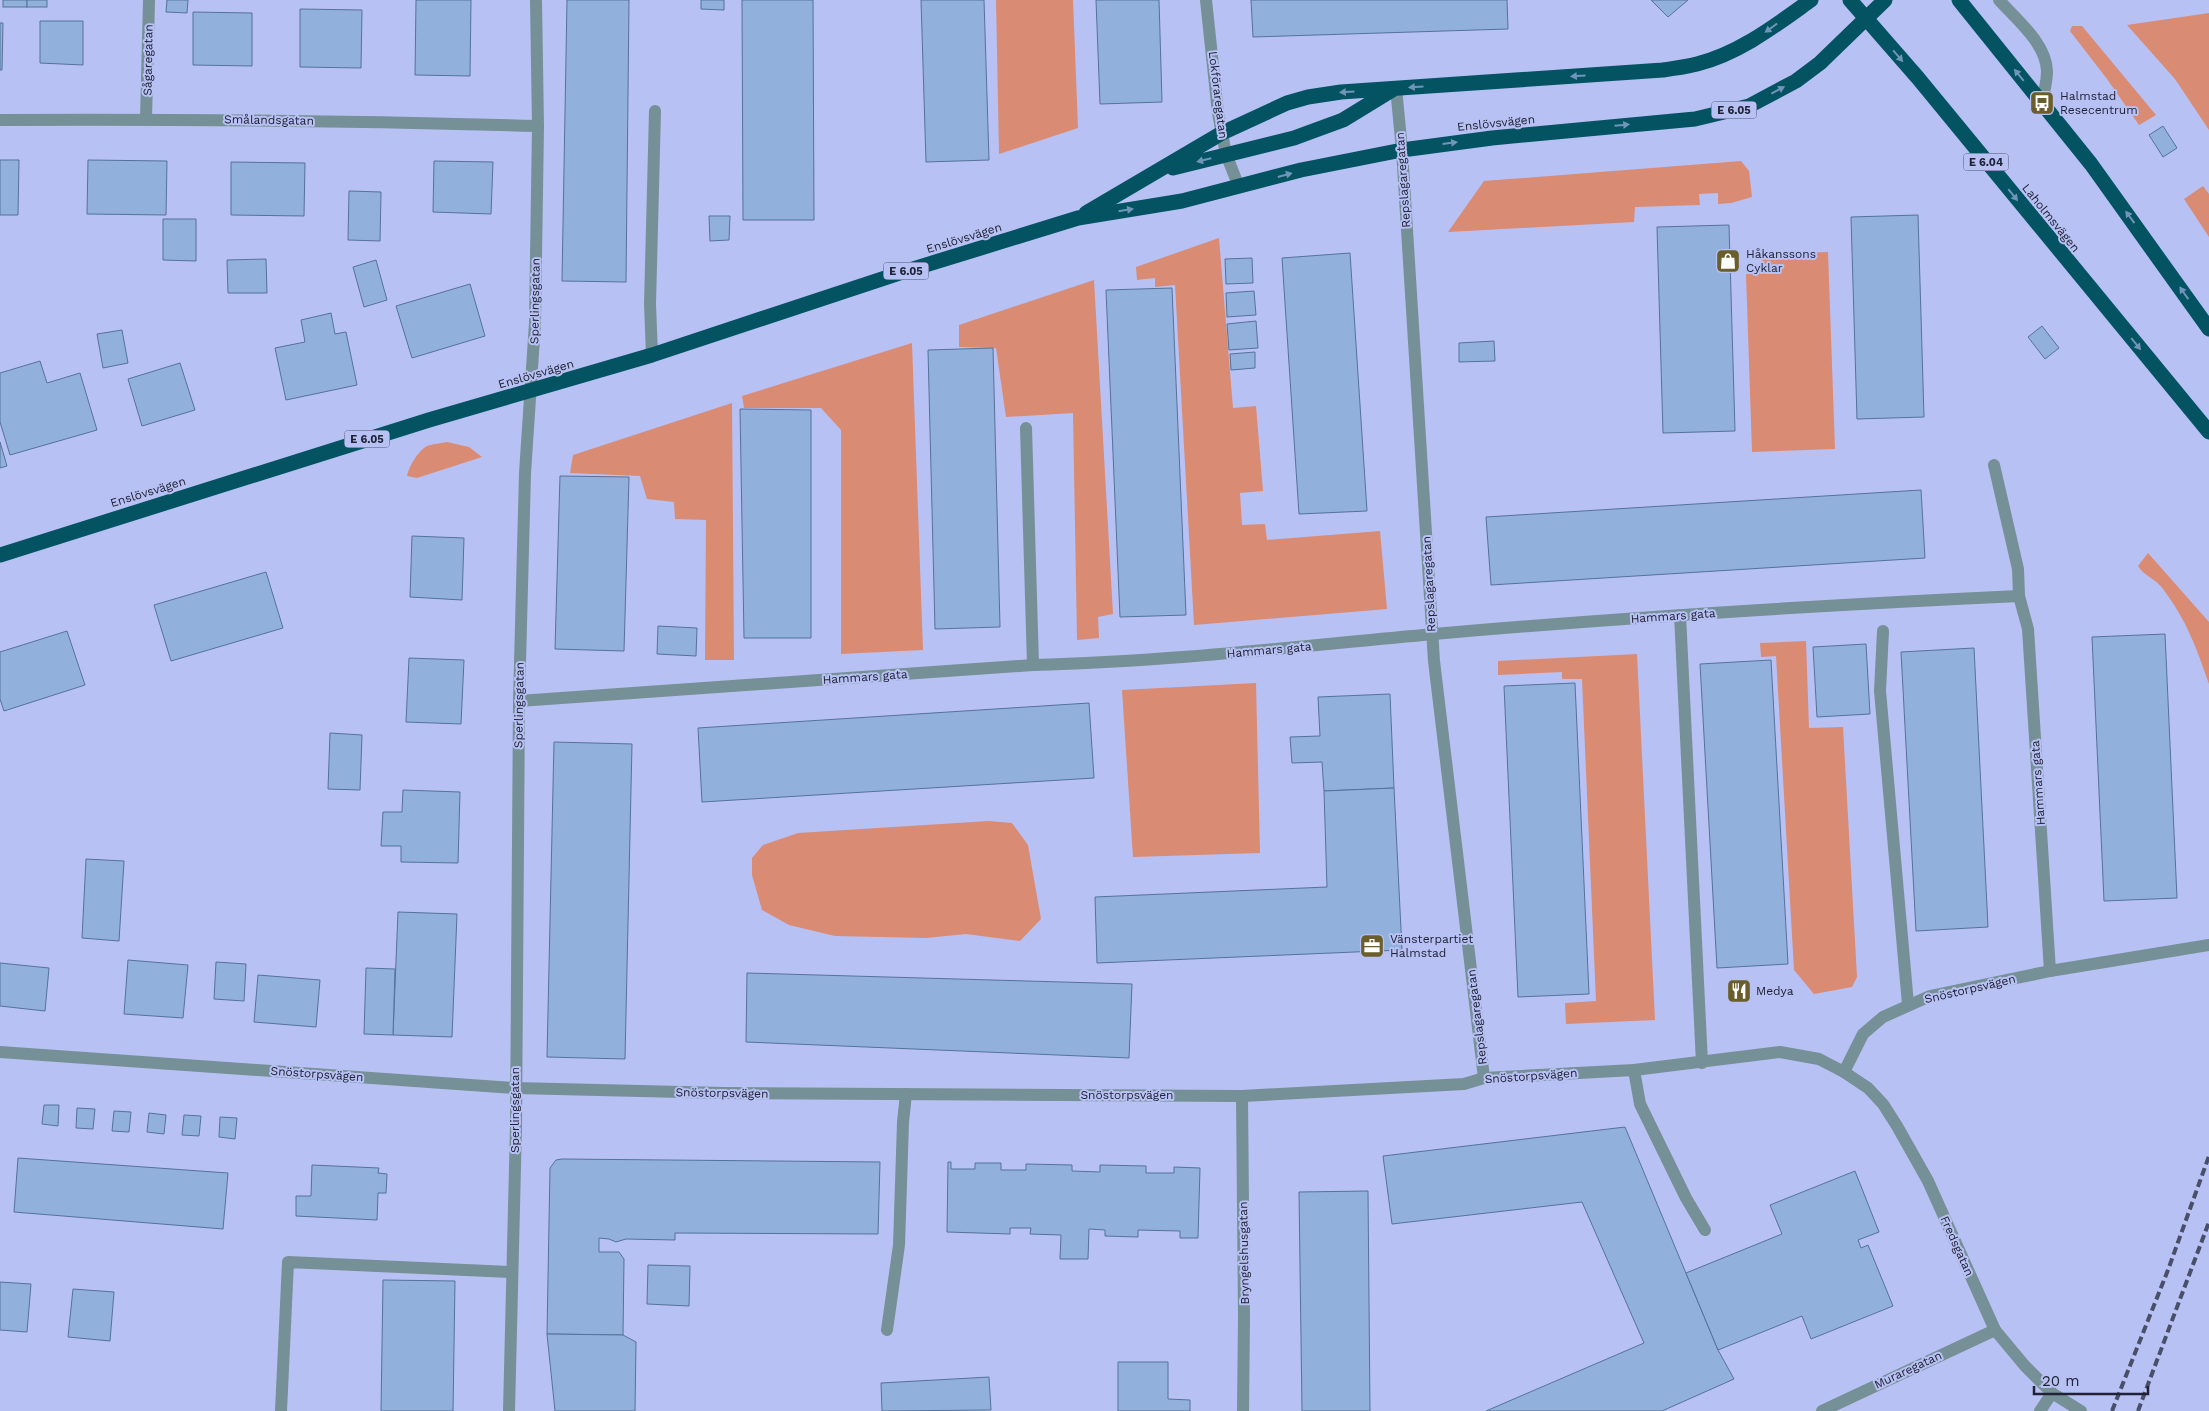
<svg xmlns="http://www.w3.org/2000/svg" width="2209" height="1411" viewBox="0 0 2209 1411" font-family="'Work Sans',sans-serif">
	<style>
		.green { fill: #da8b74 }
		.building { fill: #91b0dc; stroke: #55729a }
		.lines { fill: none; stroke-linecap: round; stroke-linejoin: round }
		.minor { stroke: #759097; stroke-width: 12 }
		.highway { stroke: #035363; stroke-width: 15 }
		.rail { stroke: #494e69; stroke-width: 4; stroke-dasharray: 8 4; stroke-linecap: butt }
		.oneway { fill: #7095b9 }
		.labels { text-anchor: middle; stroke-width: 4; stroke-linejoin: round; paint-order: stroke }
		.shield { fill: #b8c1f3; stroke: #4e526f; stroke-width: 1 }
		.shield-label { font-size: 11px; font-weight: bold; fill: #202336 }
		.street-label { font-size: 12px; fill: #202336; stroke: #b8c1f3 }
		.poi-label { font-size: 12px; fill: #202336; stroke: #b8c1f3; text-anchor: start }
	</style>
	<rect width="100%" height="100%" fill="#b8c1f3"/>
	<g class="green">
		<polygon points="996,0 1073,0 1078,128 999,154"/>
		<polygon points="2209,13 2209,130 2175,79 2127,25"/>
		<polygon points="2072,26 2082,26 2156,115 2139,125 2107,79 2070,31"/>
		<polygon points="1741,161 1749,171 1752,197 1731,203 1718,204 1718,193 1699,194 1700,205 1635,207 1634,222 1448,232 1484,181"/>
		<polygon points="2203,186 2209,194 2209,237 2184,199"/>
		<polygon points="1219,238 1233,408 1256,406 1263,491 1240,493 1242,525 1265,524 1267,540 1380,531 1387,609 1194,625 1175,285 1155,287 1155,278 1137,280 1136,267"/>
		<polygon points="1828,252 1835,449 1752,452 1746,274 1763,273 1762,254"/>
		<polygon points="1094,280 1113,614 1098,617 1099,638 1077,640 1073,413 1006,417 996,348 959,347 959,325"/>
		<polygon points="912,343 923,650 841,654 841,430 821,408 744,408 742,396"/>
		<polygon points="732,403 734,660 705,660 706,520 675,519 674,502 647,499 640,476 570,473 573,455"/>
		<path d="M447,442L469,447L482,457L417,478L407,476C409,466 418,451 427,446C433,444 442,443 447,442Z"/>
		<path d="M2148,553L2209,622V684C2196,647 2187,621 2163,589C2156,579 2144,576 2138,566Z"/>
		<polygon points="1806,641 1809,728 1843,727 1857,977 1852,987 1814,994 1794,970 1776,656 1761,657 1760,643"/>
		<polygon points="1637,654 1655,1020 1566,1024 1565,1003 1596,1001 1582,679 1562,679 1562,672 1498,675 1498,661"/>
		<polygon points="1256,683 1260,853 1133,857 1122,690"/>
		<polygon points="989,821 1012,823 1028,845 1041,919 1020,941 966,934 926,938 835,936 789,925 762,910 752,875 752,858 763,845 798,833"/>
	</g>
	<g class="building">
		<rect x="3" y="0" width="24" height="7"/>
		<rect x="27" y="0" width="20" height="7"/>
		<polygon points="167,0 188,0 187,13 166,12"/>
		<polygon points="416,0 471,0 470,76 415,75"/>
		<polygon points="567,0 629,0 626,282 562,281"/>
		<polygon points="701,0 724,0 724,10 701,9"/>
		<polygon points="742,0 813,0 814,220 743,220"/>
		<polygon points="921,0 984,0 989,160 926,162"/>
		<polygon points="1096,0 1159,0 1162,102 1100,104"/>
		<polygon points="1251,0 1507,0 1508,29 1253,37"/>
		<polygon points="1651,0 1688,0 1668,17"/>
		<polygon points="300,9 362,10 361,68 300,67"/>
		<polygon points="193,12 252,13 252,66 193,65"/>
		<polygon points="40,21 83,21 83,65 40,63"/>
		<polygon points="0,23 3,23 2,70 0,70"/>
		<polygon points="2163,126 2177,148 2163,157 2149,135"/>
		<polygon points="0,160 19,160 18,215 0,215"/>
		<polygon points="88,160 167,161 166,215 87,214"/>
		<polygon points="434,161 493,162 491,214 433,212"/>
		<polygon points="231,162 305,163 304,216 231,215"/>
		<polygon points="349,191 381,192 380,241 348,240"/>
		<polygon points="1918,215 1924,417 1857,419 1851,217"/>
		<polygon points="709,216 730,216 729,240 710,241"/>
		<polygon points="163,219 196,219 196,261 163,260"/>
		<polygon points="1729,225 1735,431 1663,433 1657,227"/>
		<polygon points="1350,253 1367,511 1299,514 1282,258"/>
		<polygon points="1252,258 1253,283 1226,284 1225,259"/>
		<polygon points="266,259 267,293 228,293 227,260"/>
		<polygon points="376,260 387,300 364,307 353,267"/>
		<polygon points="470,284 485,336 412,358 396,306"/>
		<polygon points="1172,288 1186,615 1120,617 1106,290"/>
		<polygon points="1254,291 1256,315 1227,317 1226,293"/>
		<polygon points="331,313 335,334 346,332 357,385 286,400 275,348 305,342 301,320"/>
		<polygon points="1256,321 1258,348 1229,350 1227,324"/>
		<polygon points="2042,326 2059,348 2045,359 2028,337"/>
		<polygon points="122,330 128,363 103,368 97,334"/>
		<polygon points="1494,341 1495,361 1459,362 1459,343"/>
		<polygon points="993,348 1000,627 935,629 928,350"/>
		<polygon points="1255,352 1255,368 1231,370 1230,354"/>
		<polygon points="40,361 47,383 80,373 97,430 10,455 0,422 0,373"/>
		<polygon points="180,363 195,410 142,426 128,379"/>
		<polygon points="740,409 811,410 811,638 744,638"/>
		<polygon points="0,442 7,466 0,468"/>
		<polygon points="560,476 629,477 624,651 555,649"/>
		<polygon points="1921,490 1925,558 1491,585 1486,517"/>
		<polygon points="412,536 464,538 462,600 410,597"/>
		<polygon points="266,572 283,628 171,661 154,605"/>
		<polygon points="658,626 697,628 696,656 657,654"/>
		<polygon points="67,631 85,685 4,711 0,699 0,652"/>
		<polygon points="2165,634 2177,898 2104,901 2092,637"/>
		<polygon points="1866,644 1870,714 1817,717 1813,647"/>
		<polygon points="1974,648 1988,927 1916,931 1901,652"/>
		<polygon points="409,658 464,660 461,724 406,722"/>
		<polygon points="1771,660 1788,964 1717,968 1700,664"/>
		<polygon points="1575,683 1589,994 1518,997 1504,686"/>
		<polygon points="1390,694 1394,788 1324,791 1322,762 1292,763 1290,737 1320,736 1318,697"/>
		<polygon points="1089,703 1094,778 702,802 698,728"/>
		<polygon points="330,733 362,735 360,790 328,789"/>
		<polygon points="554,742 632,744 625,1059 547,1057"/>
		<polygon points="1394,788 1402,950 1097,963 1095,897 1327,887 1324,791"/>
		<polygon points="403,790 460,792 458,863 401,862 401,846 381,846 383,812 402,812"/>
		<polygon points="86,859 124,861 119,941 82,938"/>
		<polygon points="398,912 457,914 452,1037 393,1035"/>
		<polygon points="128,960 188,965 183,1018 124,1014"/>
		<polygon points="216,962 246,964 244,1001 214,999"/>
		<polygon points="0,963 49,968 45,1011 0,1006"/>
		<polygon points="366,968 395,969 393,1035 364,1034"/>
		<polygon points="747,973 1132,984 1129,1058 746,1042"/>
		<polygon points="258,975 320,980 316,1027 254,1022"/>
		<polygon points="44,1105 59,1105 58,1126 42,1124"/>
		<polygon points="77,1108 95,1109 93,1129 76,1128"/>
		<polygon points="114,1111 131,1112 129,1132 112,1131"/>
		<polygon points="149,1113 166,1115 164,1134 147,1132"/>
		<polygon points="184,1115 201,1116 199,1136 182,1135"/>
		<polygon points="220,1117 237,1118 235,1139 219,1137"/>
		<polygon points="1625,1127 1718,1350 1734,1379 1662,1411 1486,1411 1644,1343 1582,1202 1392,1224 1383,1156"/>
		<polygon points="18,1158 228,1173 223,1229 14,1212"/>
		<polygon points="562,1159 880,1162 878,1234 675,1233 675,1240 626,1239 616,1242 609,1239 599,1238 599,1252 619,1252 624,1259 623,1335 547,1334 550,1168 556,1160"/>
		<polygon points="948,1162 951,1162 951,1169 975,1169 975,1163 1001,1163 1001,1170 1026,1170 1026,1164 1072,1165 1072,1171 1100,1172 1100,1165 1146,1166 1146,1173 1174,1173 1174,1167 1200,1168 1198,1238 1180,1238 1180,1231 1138,1230 1138,1237 1105,1236 1105,1230 1089,1229 1088,1259 1060,1259 1061,1235 1030,1234 1031,1228 1010,1228 1010,1234 947,1232"/>
		<polygon points="312,1165 379,1168 378,1173 387,1174 386,1193 378,1193 377,1220 296,1216 296,1196 311,1196"/>
		<polygon points="1855,1171 1879,1232 1858,1240 1861,1248 1868,1245 1893,1306 1811,1339 1802,1316 1718,1350 1686,1273 1782,1234 1770,1205"/>
		<polygon points="1368,1191 1370,1411 1302,1411 1299,1192"/>
		<polygon points="648,1265 690,1266 689,1306 647,1304"/>
		<polygon points="383,1280 455,1281 453,1411 381,1411"/>
		<polygon points="0,1282 31,1284 27,1332 0,1330"/>
		<polygon points="73,1289 114,1292 110,1341 68,1337"/>
		<polygon points="547,1334 623,1335 636,1342 635,1411 555,1411"/>
		<polygon points="1118,1362 1168,1362 1168,1399 1190,1400 1190,1411 1118,1411"/>
		<polygon points="989,1377 991,1410 882,1411 881,1383"/>
	</g>
	<g class="lines">
		<g class="minor">
			<polyline points="1206,0 1218,113 1226,154 1239,187"/>
			<path d="M1999,0C2016,19 2046,43 2047,71C2047,82 2044,92 2042,103"/>
			<polyline points="1396,88 1402,150 1434,661 1484,1078"/>
			<polyline points="146,119 149,0"/>
			<path d="M0,120C180,119 359,121 538,126"/>
			<polyline points="652,355 650,304 655,111"/>
			<polyline points="1026,428 1033,665"/>
			<polyline points="1994,465 2018,569 2019,596 2028,629 2050,971"/>
			<polyline points="1680,615 1702,1063"/>
			<polyline points="1883,631 1880,691 1908,1004"/>
			<path d="M519,701L1033,665C1167,662 1300,646 1434,634C1629,617 1824,605 2019,596"/>
			<polyline points="0,1052 515,1088 724,1093 1242,1096 1464,1084 1484,1078 1634,1070 1780,1052 1819,1059 1844,1072 1863,1034 1883,1017 1930,996 2050,971 2209,945"/>
			<polyline points="1634,1070 1640,1104 1686,1198 1705,1230"/>
			<polyline points="1844,1072 1868,1088 1883,1104 1897,1126 1928,1181 1995,1330 2025,1366 2052,1393 2081,1411"/>
			<polyline points="1242,1096 1244,1317 1243,1411"/>
			<polyline points="887,1330 899,1245 903,1122 906,1094"/>
			<polyline points="281,1411 288,1262 512,1272"/>
			<polyline points="509,1411 516,1126 519,701 525,473 535,323 538,126 536,0"/>
			<polyline points="1822,1411 1995,1330"/>
			<polyline points="2040,1411 2052,1393"/>
		</g>
		<g class="highway">
			<polyline points="1850,0 1918,78 2209,432"/>
			<polyline points="1959,0 2091,164 2209,329"/>
			<polyline points="1173,168 1294,138 1343,120 1392,90"/>
			<path d="M1086,213L1222,133L1287,103L1308,97L1341,92L1663,70C1675,68 1686,67 1697,64C1740,53 1776,25 1811,0"/>
			<polyline points="0,555 429,420 652,355 903,272 1078,218 1182,201 1301,170 1402,150 1492,138 1695,119 1749,106 1796,81 1820,63 1885,0"/>
		</g>
		<g class="rail">
			<polyline points="2112,1411 2168,1270 2209,1156"/>
			<polyline points="2138,1411 2209,1222"/>
		</g>
	</g>
	<defs><path id="oneway-solid" d="M-6-.8H1V-3.2L6.5 0L1 3.2V.8H-6Z" transform="scale(1.25)"/></defs>
	<g class="oneway">
		<use href="#oneway-solid" transform="translate(1771 28) rotate(144)"/>
		<use href="#oneway-solid" transform="translate(1898 56) rotate(49)"/>
		<use href="#oneway-solid" transform="translate(2019 75) rotate(-129)"/>
		<use href="#oneway-solid" transform="translate(1578 76) rotate(176)"/>
		<use href="#oneway-solid" transform="translate(1416 87) rotate(176)"/>
		<use href="#oneway-solid" transform="translate(1778 90) rotate(-28)"/>
		<use href="#oneway-solid" transform="translate(1347 92) rotate(176)"/>
		<use href="#oneway-solid" transform="translate(1622 125) rotate(-5)"/>
		<use href="#oneway-solid" transform="translate(1450 143) rotate(-7)"/>
		<use href="#oneway-solid" transform="translate(1204 160) rotate(166)"/>
		<use href="#oneway-solid" transform="translate(1285 175) rotate(-15)"/>
		<use href="#oneway-solid" transform="translate(2013 195) rotate(51)"/>
		<use href="#oneway-solid" transform="translate(1126 210) rotate(-9)"/>
		<use href="#oneway-solid" transform="translate(2130 217) rotate(-126)"/>
		<use href="#oneway-solid" transform="translate(2184 293) rotate(-125)"/>
		<use href="#oneway-solid" transform="translate(2136 344) rotate(51)"/>
	</g>
	<defs>
		<symbol id="bus-square" viewBox="-11 -11 22 22"><rect x="-9" y="-9" width="18" height="18" rx="4" fill="#6a5e2b" stroke="#b8c1f3"/><path d="M-5-6H5V4H4V6H2V4H-2V6H-4V4H-5ZM-3.5-4V0h7V-4ZM-3.5 1.2v1.5H-2V1.2ZM2 1.2v1.5H3.5V1.2Z" fill="#fff"/></symbol>
		<symbol id="shop-square" viewBox="-11 -11 22 22"><rect x="-9" y="-9" width="18" height="18" rx="4" fill="#6a5e2b" stroke="#b8c1f3"/><path d="M-5-2.5h2.3a2.7 3.5 0 0 1 5.4 0H5L5.5 6h-11ZM-1.5-2.5h3a1.5 2.3 0 0 0-3 0Z" fill="#fff"/></symbol>
		<symbol id="office-square" viewBox="-11 -11 22 22"><rect x="-9" y="-9" width="18" height="18" rx="4" fill="#6a5e2b" stroke="#b8c1f3"/><path d="M-6-3h4V-5.5h4V-3h4V5H-6ZM-1-4.5V-3h2v-1.5ZM-6 0V1H6V0Z" fill="#fff"/></symbol>
		<symbol id="restaurant-square" viewBox="-11 -11 22 22"><rect x="-9" y="-9" width="18" height="18" rx="4" fill="#6a5e2b" stroke="#b8c1f3"/><path d="M-5-6h1v4h1v-4h1v4h1v-4h1v5L-1.5 .5V6h-2V.5L-5-1ZM5-6V6H3V1.5H1.5Q1.5-4 5-6Z" fill="#fff"/></symbol>
	</defs>
	<g fill-rule="evenodd">
		<use href="#bus-square" x="2028" y="89" width="28" height="28"/>
		<use href="#shop-square" x="1714" y="247" width="28" height="28"/>
		<use href="#office-square" x="1358" y="932" width="28" height="28"/>
		<use href="#restaurant-square" x="1725" y="977" width="28" height="28"/>
	</g>
	<g class="labels">
		<g class="shield">
			<rect x="1711.5" y="101.5" width="45" height="17" rx="4"/>
			<rect x="1963.5" y="153.5" width="45" height="17" rx="4"/>
			<rect x="883.5" y="262.5" width="45" height="17" rx="4"/>
			<rect x="344.5" y="430.5" width="45" height="17" rx="4"/>
		</g>
		<g class="shield-label">
			<text x="1734" y="114">E 6.05</text>
			<text x="1986" y="166">E 6.04</text>
			<text x="906" y="275">E 6.05</text>
			<text x="367" y="443">E 6.05</text>
		</g>
		<g class="street-label">
			<text transform="translate(148 60) rotate(-89)" y="4">Sågaregatan</text>
			<text transform="translate(1218 95) rotate(83)" y="4">Lokföraregatan</text>
			<text transform="translate(269 120) rotate(1)" y="4">Smålandsgatan</text>
			<text transform="translate(1496 123) rotate(-6)" y="4">Enslövsvägen</text>
			<text transform="translate(1403 180) rotate(-94)" y="4">Repslagaregatan</text>
			<text transform="translate(2051 218) rotate(51)" y="4">Laholmsvägen</text>
			<text transform="translate(964 238) rotate(-17)" y="4">Enslövsvägen</text>
			<text transform="translate(535 301) rotate(-89)" y="4">Sperlingsgatan</text>
			<text transform="translate(536 374) rotate(-16)" y="4">Enslövsvägen</text>
			<text transform="translate(148 492) rotate(-17)" y="4">Enslövsvägen</text>
			<text transform="translate(1429 584) rotate(-93)" y="4">Repslagaregatan</text>
			<text transform="translate(1673 616) rotate(-4)" y="4">Hammars gata</text>
			<text transform="translate(1269 650) rotate(-5)" y="4">Hammars gata</text>
			<text transform="translate(865 677) rotate(-4)" y="4">Hammars gata</text>
			<text transform="translate(519 705) rotate(-89)" y="4">Sperlingsgatan</text>
			<text transform="translate(2038 783) rotate(-94)" y="4">Hammars gata</text>
			<text transform="translate(1970 989) rotate(-13)" y="4">Snöstorpsvägen</text>
			<text transform="translate(1477 1017) rotate(-97)" y="4">Repslagaregatan</text>
			<text transform="translate(317 1074) rotate(4)" y="4">Snöstorpsvägen</text>
			<text transform="translate(1531 1076) rotate(-4)" y="4">Snöstorpsvägen</text>
			<text transform="translate(722 1093) rotate(1)" y="4">Snöstorpsvägen</text>
			<text x="1127" y="1099">Snöstorpsvägen</text>
			<text transform="translate(515 1110) rotate(-90)" y="4">Sperlingsgatan</text>
			<text transform="translate(1957 1246) rotate(66)" y="4">Fredsgatan</text>
			<text transform="translate(1244 1253) rotate(-91)" y="4">Bryngelshusgatan</text>
			<text transform="translate(1908 1370) rotate(-25)" y="4">Muraregatan</text>
		</g>
		<g class="poi-label">
			<text x="2060" y="100">Halmstad<tspan x="2060" dy="14">Resecentrum</tspan></text>
			<text x="1746" y="258">Håkanssons<tspan x="1746" dy="14">Cyklar</tspan></text>
			<text x="1390" y="943">Vänsterpartiet<tspan x="1390" dy="14">Halmstad</tspan></text>
			<text x="1756" y="995">Medya</text>
		</g>
	</g>
	<path d="M2034 1386v8h114v-8" fill="none" stroke="#202336" stroke-width="2.5"/>
	<text x="2042" y="1386" font-size="15" fill="#202336" stroke="#b8c1f3" stroke-width="4" paint-order="stroke">20 m</text>
</svg>
